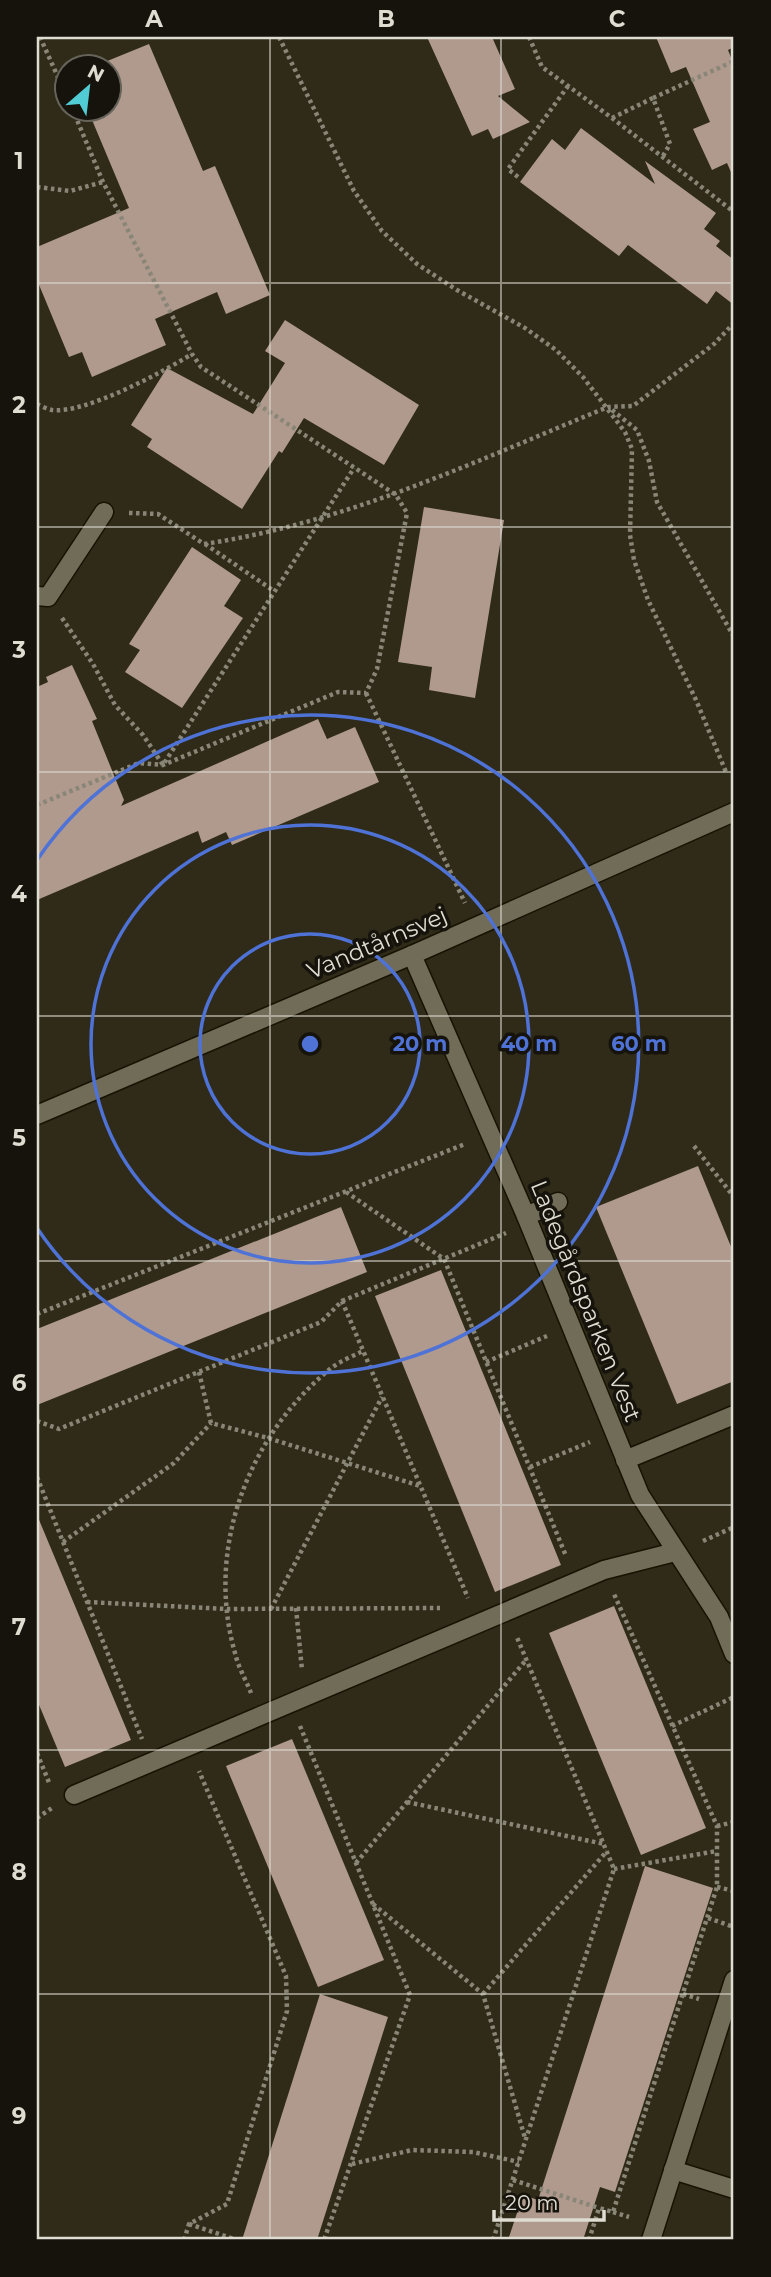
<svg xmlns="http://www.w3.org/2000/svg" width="771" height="2277" viewBox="0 0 771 2277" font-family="Montserrat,sans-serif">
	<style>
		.building { fill: #b09a8e }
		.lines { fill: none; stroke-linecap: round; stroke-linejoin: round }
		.minor-casing { stroke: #171303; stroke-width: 21 }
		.path { stroke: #898677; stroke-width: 4.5; stroke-dasharray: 3.5 3.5; stroke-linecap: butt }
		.minor { stroke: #716c57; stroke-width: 18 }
		.grid { fill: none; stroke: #dfdcd1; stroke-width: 2; stroke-opacity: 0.55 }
		.ring { fill: none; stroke: #4e72d6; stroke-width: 3.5 }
		.labels { text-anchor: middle; stroke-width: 7; stroke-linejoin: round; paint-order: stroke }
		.street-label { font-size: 23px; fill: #dfdcd1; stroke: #15130b }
		.centre { fill: #4e72d6; stroke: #15130b; stroke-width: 3.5 }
		.ring-label { font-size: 21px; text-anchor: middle; font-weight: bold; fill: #4e72d6; stroke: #15130b; stroke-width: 7; stroke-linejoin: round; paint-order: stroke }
		.neatline { fill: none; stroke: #dfdcd1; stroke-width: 2.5 }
		.grid-label { font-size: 23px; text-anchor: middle; font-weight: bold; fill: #dfdcd1 }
	</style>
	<rect width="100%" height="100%" fill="#2f2b18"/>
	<g class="building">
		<polygon points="427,37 492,37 515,89 498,96 530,122 493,139 488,129 472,136"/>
		<polygon points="656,37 734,37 734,47 728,50 734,65 734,179 727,163 712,170 693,129 710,122 686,67 671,73"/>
		<polygon points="149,44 203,171 215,166 270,295 226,314 217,292 155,319 166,345 92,377 82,352 69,357 37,280 37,247 129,208 87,108 108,108 108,66 95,66"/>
		<polygon points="581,128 655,184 645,161 716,213 704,229 720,241 716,246 734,260 734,305 716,291 707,304 628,245 619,256 520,182 552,139 565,150"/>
		<polygon points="285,320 419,405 384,465 304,418 282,453 279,451 242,509 147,447 152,439 131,425 167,368 253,414 285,363 265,351"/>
		<polygon points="424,507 504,520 475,698 429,690 432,667 398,662"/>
		<polygon points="192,547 241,580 224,606 243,618 182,708 125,672 140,650 129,644"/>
		<polygon points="72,665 97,719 92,721 124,800 121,806 318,719 327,739 355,727 379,782 232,845 226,832 202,843 198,831 37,900 37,687 48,682 46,677"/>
		<polygon points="698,1166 734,1254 734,1381 677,1404 596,1207"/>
		<polygon points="341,1207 367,1272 37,1405 37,1329"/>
		<polygon points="441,1270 561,1565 495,1592 375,1296"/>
		<polygon points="37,1515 131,1740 65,1767 37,1700"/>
		<polygon points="614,1606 706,1828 641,1855 549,1633"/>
		<polygon points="292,1739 384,1960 318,1987 226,1766"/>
		<polygon points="645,1866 713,1888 615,2192 600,2187 583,2240 508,2240 523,2195 538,2200"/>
		<polygon points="320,1994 388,2017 317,2240 242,2240"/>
	</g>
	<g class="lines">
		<defs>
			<g id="minor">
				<polyline points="37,596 48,597 104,512"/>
				<polyline points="412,955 526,1216 640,1495 719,1617 734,1654"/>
				<polyline points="37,1115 412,955 734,812"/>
				<polyline points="526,1216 558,1202"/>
				<polyline points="625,1460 734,1415"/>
				<polyline points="74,1795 604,1570 675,1552"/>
				<polyline points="673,2170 734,2189"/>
				<polyline points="651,2240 734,1980"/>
			</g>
		</defs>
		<use href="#minor" class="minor-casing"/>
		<g class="path">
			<polyline points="40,37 66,95"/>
			<polyline points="279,37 354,191 382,231 417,264 457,290 525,328 556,350 583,377 625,432 632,449 630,535 634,560 648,600 696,700 726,772"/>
			<polyline points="529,37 542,67 612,118 734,212"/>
			<polyline points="72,108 103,182 192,354 201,367 396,495 407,513 377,669 366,693"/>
			<polyline points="612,118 653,98"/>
			<polyline points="663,156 670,144 653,98 734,61"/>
			<polyline points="518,177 508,169 568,86"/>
			<polyline points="37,187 70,191 103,182"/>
			<path d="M37,404C41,406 47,409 52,410C85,414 163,372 192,354"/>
			<polyline points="612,410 637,430 649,461 657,502 734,637"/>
			<path d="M129,513L158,514L204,544C346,523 476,461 608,407L633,406L714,344L734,323"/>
			<polyline points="205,544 274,591"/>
			<polyline points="62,618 93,664 115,705 143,735 163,765 354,468"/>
			<polyline points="366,693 465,903"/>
			<polyline points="37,805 139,763 163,765 338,692 366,693"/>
			<polyline points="694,1146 734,1197"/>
			<polyline points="346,1192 444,1259 566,1556"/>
			<polyline points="342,1301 506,1233"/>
			<polyline points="37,1314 465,1144"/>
			<polyline points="486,1362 547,1336"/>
			<polyline points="199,1372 211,1423 268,1438 420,1486"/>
			<polyline points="37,1421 59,1429 321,1322 342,1301 468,1598"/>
			<polyline points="530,1467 590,1442"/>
			<polyline points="37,1477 142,1739"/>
			<polyline points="703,1541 734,1527"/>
			<polyline points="63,1542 174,1463 211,1423"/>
			<polyline points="87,1602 227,1609 440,1608"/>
			<polyline points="296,1608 302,1670"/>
			<polyline points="271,1609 382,1397"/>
			<path d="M251,1693C246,1680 238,1667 235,1653C205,1549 248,1436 330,1369C340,1361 353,1356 363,1351"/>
			<polyline points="300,1726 410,1995 324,2240"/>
			<polyline points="672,1726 734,1697"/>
			<polyline points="37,1753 50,1785"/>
			<polyline points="407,1802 604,1844"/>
			<polyline points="37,1818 52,1808"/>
			<polyline points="717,1826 734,1822"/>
			<polyline points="356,1863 526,1660"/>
			<polyline points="614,1869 717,1851"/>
			<polyline points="717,1887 734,1891"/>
			<polyline points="373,1904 483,1994 525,2138"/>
			<polyline points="708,1918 734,1927"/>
			<polyline points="483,1994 607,1851"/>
			<polyline points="683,1994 699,1999"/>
			<polyline points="352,2164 412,2150 473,2152 519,2162"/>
			<polyline points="513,2180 599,2208"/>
			<polyline points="613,2212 629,2217"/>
			<polyline points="189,2224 237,2240"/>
			<polyline points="184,2240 189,2224 227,2204 287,2011 286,1976 199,1771"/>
			<polyline points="493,2240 614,1869 516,1635"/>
			<polyline points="589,2240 599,2208 613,2212 717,1887 717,1826 614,1594"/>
		</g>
		<use href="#minor" class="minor"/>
	</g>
	<path class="grid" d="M270,37V2240M501,37V2240M37,283H734M37,527H734M37,772H734M37,1016H734M37,1261H734M37,1505H734M37,1750H734M37,1994H734"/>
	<g class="ring">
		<circle cx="310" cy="1044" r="110"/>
		<circle cx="310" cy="1044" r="219"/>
		<path d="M37 860A329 329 0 1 1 37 1228"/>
	</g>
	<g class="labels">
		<g class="street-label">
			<text transform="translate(377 943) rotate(-23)" y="8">Vandtårnsvej</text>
			<text transform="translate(586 1301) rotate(68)" y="8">Ladegårdsparken Vest</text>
		</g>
	</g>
	<circle cx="310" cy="1044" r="10" class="centre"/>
	<g class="ring-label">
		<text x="420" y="1051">20 m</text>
		<text x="529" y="1051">40 m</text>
		<text x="639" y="1051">60 m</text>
	</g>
	<rect width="771" height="2277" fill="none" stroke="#15130b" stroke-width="77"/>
	<g transform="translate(88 88) rotate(28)"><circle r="33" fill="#15130b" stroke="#66635a" stroke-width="2"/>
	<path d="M0-5L12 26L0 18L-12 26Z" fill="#51ccd4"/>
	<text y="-10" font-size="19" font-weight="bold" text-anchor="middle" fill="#dfdcd1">N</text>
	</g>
	<path d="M494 2210v10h110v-10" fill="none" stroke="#dfdcd1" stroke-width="3.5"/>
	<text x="505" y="2210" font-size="21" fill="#dfdcd1" stroke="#15130b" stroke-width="5" paint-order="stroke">20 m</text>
	<rect x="38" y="38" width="694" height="2200" class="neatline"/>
	<g class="grid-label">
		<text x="154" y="27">A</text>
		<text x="386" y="27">B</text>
		<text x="617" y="27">C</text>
		<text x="19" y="169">1</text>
		<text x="19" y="413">2</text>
		<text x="19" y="658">3</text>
		<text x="19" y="902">4</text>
		<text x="19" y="1146">5</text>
		<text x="19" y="1391">6</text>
		<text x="19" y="1635">7</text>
		<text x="19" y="1880">8</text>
		<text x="19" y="2124">9</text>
	</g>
</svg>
